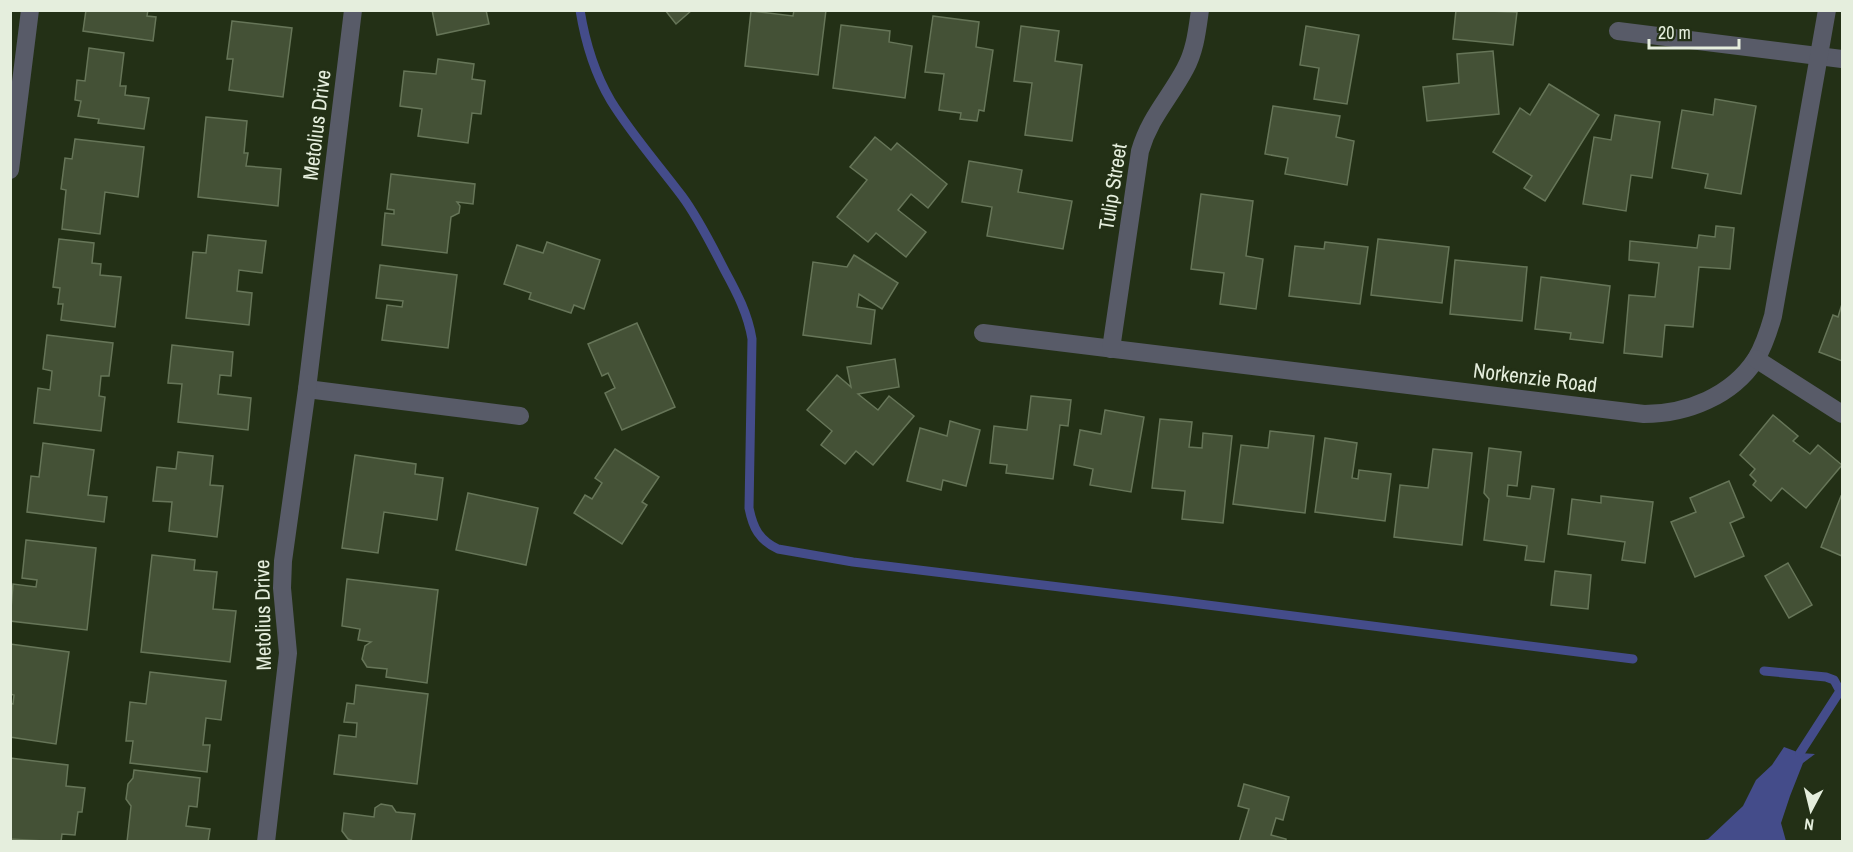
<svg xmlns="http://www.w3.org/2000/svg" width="1853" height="852" viewBox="0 0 1853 852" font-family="'Archivo Narrow',sans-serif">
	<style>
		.water { fill: #444c8a }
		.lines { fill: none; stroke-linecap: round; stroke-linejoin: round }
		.stream { stroke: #444c8a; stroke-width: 9 }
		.building { fill: #445136; stroke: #667558; stroke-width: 1.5 }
		.minor { stroke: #585b68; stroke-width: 18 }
		.labels { text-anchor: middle; stroke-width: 5; stroke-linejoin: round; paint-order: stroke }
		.street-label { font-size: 21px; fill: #e5eedd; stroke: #233016 }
	</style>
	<rect width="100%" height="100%" fill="#233016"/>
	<polygon class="water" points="1784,747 1800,753 1815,754 1803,763 1790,796 1781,823 1786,841 1701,841 1708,839 1743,806 1756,780 1772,765"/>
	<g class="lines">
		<g class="stream">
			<path d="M580,10C585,41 595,74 611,101C632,135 658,164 682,196C699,219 712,246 725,271C737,293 748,314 752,339L749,508C753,528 759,540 778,549L853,562L1176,601L1633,659"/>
			<polyline points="1764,671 1826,677 1834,680 1840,691 1800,753"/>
		</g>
	</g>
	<g class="building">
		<polygon points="86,10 148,10 147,16 156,17 153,41 83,31"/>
		<polygon points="432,10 486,10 489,24 437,35"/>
		<polygon points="665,10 692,10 676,24"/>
		<polygon points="794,10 826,10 818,75 745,66 751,11 793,16"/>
		<polygon points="1456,10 1517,12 1513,45 1453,39"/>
		<polygon points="933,16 979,22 976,47 993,50 984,111 979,110 977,121 960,119 961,113 939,110 944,74 925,72"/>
		<polygon points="232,21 292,28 283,97 229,90 233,59 227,59"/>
		<polygon points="841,25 890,31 889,42 912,46 905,98 833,88"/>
		<polygon points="1021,26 1059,31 1055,61 1082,65 1072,141 1025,135 1032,83 1014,81"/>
		<polygon points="1306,26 1359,35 1347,104 1314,99 1319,68 1300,65"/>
		<polygon points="89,48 124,53 120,86 126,86 125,95 149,98 144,129 98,123 99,119 78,116 81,101 75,100 77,80 85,81"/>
		<polygon points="1493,51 1499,114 1427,121 1423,87 1459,83 1457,54"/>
		<polygon points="438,59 474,64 472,79 485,81 481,114 472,113 468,143 418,136 422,109 400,106 404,71 436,74"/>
		<polygon points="1549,84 1599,115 1545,201 1524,188 1532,176 1493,152 1520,108 1530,115"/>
		<polygon points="1715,99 1756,106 1741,194 1705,188 1708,174 1672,168 1682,110 1713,115"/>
		<polygon points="1273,106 1340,116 1336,137 1354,141 1347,185 1285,174 1288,158 1265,154"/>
		<polygon points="1615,115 1660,122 1652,178 1631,175 1626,211 1583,204 1594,137 1611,140"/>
		<polygon points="206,117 247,121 244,153 248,153 246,166 281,169 278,206 198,197"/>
		<polygon points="875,137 891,150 897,143 947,184 928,208 911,194 898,210 926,232 906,257 876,233 868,242 837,217 867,180 850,167"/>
		<polygon points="75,139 144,147 138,197 105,192 100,234 62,229 66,190 61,189 65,158 72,159"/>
		<polygon points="969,161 1022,170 1018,192 1072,201 1063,249 987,236 992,207 962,202"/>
		<polygon points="391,174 475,184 473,204 457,202 460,206 459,213 451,217 447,253 382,245 385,213 394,214 394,210 387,209"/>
		<polygon points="1201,194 1253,201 1246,256 1263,259 1256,309 1220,304 1224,273 1191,269"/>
		<polygon points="1716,226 1734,228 1730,269 1699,267 1693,327 1665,325 1662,357 1624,353 1629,295 1655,297 1659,263 1629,260 1630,241 1697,248 1699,235 1715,237"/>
		<polygon points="208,235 266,241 262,273 239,270 237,291 252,293 249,325 186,318 193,252 206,253"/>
		<polygon points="59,239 94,243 92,263 101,264 100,275 121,277 115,327 61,320 63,304 58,304 60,288 53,287"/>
		<polygon points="1378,239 1449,247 1442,303 1371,295"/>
		<polygon points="547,242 600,260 584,309 574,305 571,313 529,299 531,293 504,284 517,245 543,253"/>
		<polygon points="1325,242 1368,247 1360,304 1289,296 1295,246 1324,249"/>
		<polygon points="854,255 898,283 882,309 859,294 857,307 875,310 871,344 803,335 813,262 847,267"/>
		<polygon points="1455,260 1527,267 1522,321 1450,314"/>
		<polygon points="380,265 457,275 448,348 382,340 387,305 402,307 403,301 376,298"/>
		<polygon points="1541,277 1610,286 1603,343 1570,339 1571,333 1535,329"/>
		<polygon points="1842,304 1842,361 1819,352 1833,315 1838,317"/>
		<polygon points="637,323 675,407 622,430 605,393 615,388 608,373 602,376 588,344"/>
		<polygon points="47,335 113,343 109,376 101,376 99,396 105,397 101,431 34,423 38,388 50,390 52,371 43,369"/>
		<polygon points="172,345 233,352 231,376 220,375 218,394 251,398 248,430 178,422 182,384 168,383"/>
		<polygon points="895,359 899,387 858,394 878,410 889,396 914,416 873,465 856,451 845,464 821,445 832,431 807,410 837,375 851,387 847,367"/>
		<polygon points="1031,396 1071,400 1068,426 1060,425 1053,479 1006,473 1007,465 990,463 994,426 1027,430"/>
		<polygon points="1105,410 1144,417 1131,492 1090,485 1093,469 1074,465 1080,430 1101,434"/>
		<polygon points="1773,415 1798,436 1793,441 1810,454 1818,445 1842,465 1806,508 1782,488 1771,501 1753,485 1756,481 1750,475 1755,469 1740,455"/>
		<polygon points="1160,419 1192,422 1189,447 1202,448 1203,433 1232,436 1223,523 1182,519 1185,491 1152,488"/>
		<polygon points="950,421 980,430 966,486 943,480 941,490 907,481 920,428 947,436"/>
		<polygon points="1270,431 1314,436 1305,513 1233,504 1241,445 1268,448"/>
		<polygon points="1325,438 1357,443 1352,478 1358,479 1359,470 1391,474 1385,521 1315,512"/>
		<polygon points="43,443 94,450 88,495 107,497 104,522 27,512 31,476 39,477"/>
		<polygon points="1489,448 1521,452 1517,486 1508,485 1507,496 1530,499 1532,486 1554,489 1544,562 1525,560 1527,546 1484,540 1489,499 1484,493"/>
		<polygon points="615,449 659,477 642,502 647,505 622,544 574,513 585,495 592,499 602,483 595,478"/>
		<polygon points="1433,449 1472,453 1462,545 1394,537 1400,485 1428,488"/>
		<polygon points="178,452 213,456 210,485 223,486 217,537 169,531 172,502 153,501 157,467 176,469"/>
		<polygon points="355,455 416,464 415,474 443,478 437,520 384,512 378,553 342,548"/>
		<polygon points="1729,481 1744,517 1730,523 1744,556 1695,577 1671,522 1696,512 1690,498"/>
		<polygon points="468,493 538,508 526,565 456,550"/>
		<polygon points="1601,496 1653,502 1645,563 1622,560 1625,542 1568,534 1572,499 1601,503"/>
		<polygon points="1841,496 1842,497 1842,556 1821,547"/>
		<polygon points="26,540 96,548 87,630 10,621 13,584 36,587 37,580 22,578"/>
		<polygon points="152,555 195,560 194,570 217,572 213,609 236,611 230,662 141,652"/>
		<polygon points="1788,563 1812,605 1789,618 1765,576"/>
		<polygon points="1555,571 1591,575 1588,609 1551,605"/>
		<polygon points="347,579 438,590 427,683 386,677 387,669 367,667 362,659 365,646 371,642 358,640 360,629 342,626"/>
		<polygon points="10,644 69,652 56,744 10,737 10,703 13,704 14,695 10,694"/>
		<polygon points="150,672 226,681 221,720 206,718 203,745 210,745 207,772 130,763 133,741 126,741 130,702 146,704"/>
		<polygon points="356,685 428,694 417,784 334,774 339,735 356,737 357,723 344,722 347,703 354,704"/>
		<polygon points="10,758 68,765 66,786 85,788 82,812 78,812 75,835 62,834 61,842 10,839"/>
		<polygon points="134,770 200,778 197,807 189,806 186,826 210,829 208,842 127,842 131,806 126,799 128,784 133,778"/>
		<polygon points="1244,784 1289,797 1283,820 1276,818 1271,835 1286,839 1286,842 1239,842 1249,809 1238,806"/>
		<polygon points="381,804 392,806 396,812 415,814 411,842 356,842 348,839 342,831 344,813 374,817 375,808"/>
	</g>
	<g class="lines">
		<g class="minor">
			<polyline points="1618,31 1842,59"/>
			<polyline points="10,170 30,10"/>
			<path d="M983,333L1644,414C1687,414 1732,396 1756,359C1764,346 1769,330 1773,316L1827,10"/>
			<path d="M1111,349L1140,151C1150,117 1169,99 1185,69C1195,51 1197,31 1200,10"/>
			<polyline points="1756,359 1842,414"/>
			<polyline points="307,389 520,416"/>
			<polyline points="266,842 288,653 282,588 283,561 307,389 353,10"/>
		</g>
	</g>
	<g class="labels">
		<g class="street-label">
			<text transform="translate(317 125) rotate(-83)" y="7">Metolius Drive</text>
			<text transform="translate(1113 187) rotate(-81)" y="7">Tulip Street</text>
			<text transform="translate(1535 378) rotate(7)" y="7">Norkenzie Road</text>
			<text transform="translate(263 615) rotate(-91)" y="7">Metolius Drive</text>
		</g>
	</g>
	<rect width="1853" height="852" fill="none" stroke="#e5eedd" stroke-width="24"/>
	<g transform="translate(1811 810) rotate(187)" stroke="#233016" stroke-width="4.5" paint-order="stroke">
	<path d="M0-4.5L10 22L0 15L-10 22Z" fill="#e5eedd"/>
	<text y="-9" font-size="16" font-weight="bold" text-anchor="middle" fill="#e5eedd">N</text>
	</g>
	<path d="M1649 39v9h90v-9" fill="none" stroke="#e5eedd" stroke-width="3"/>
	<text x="1658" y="39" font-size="18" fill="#e5eedd" stroke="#233016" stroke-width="4.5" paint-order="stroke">20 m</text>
</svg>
